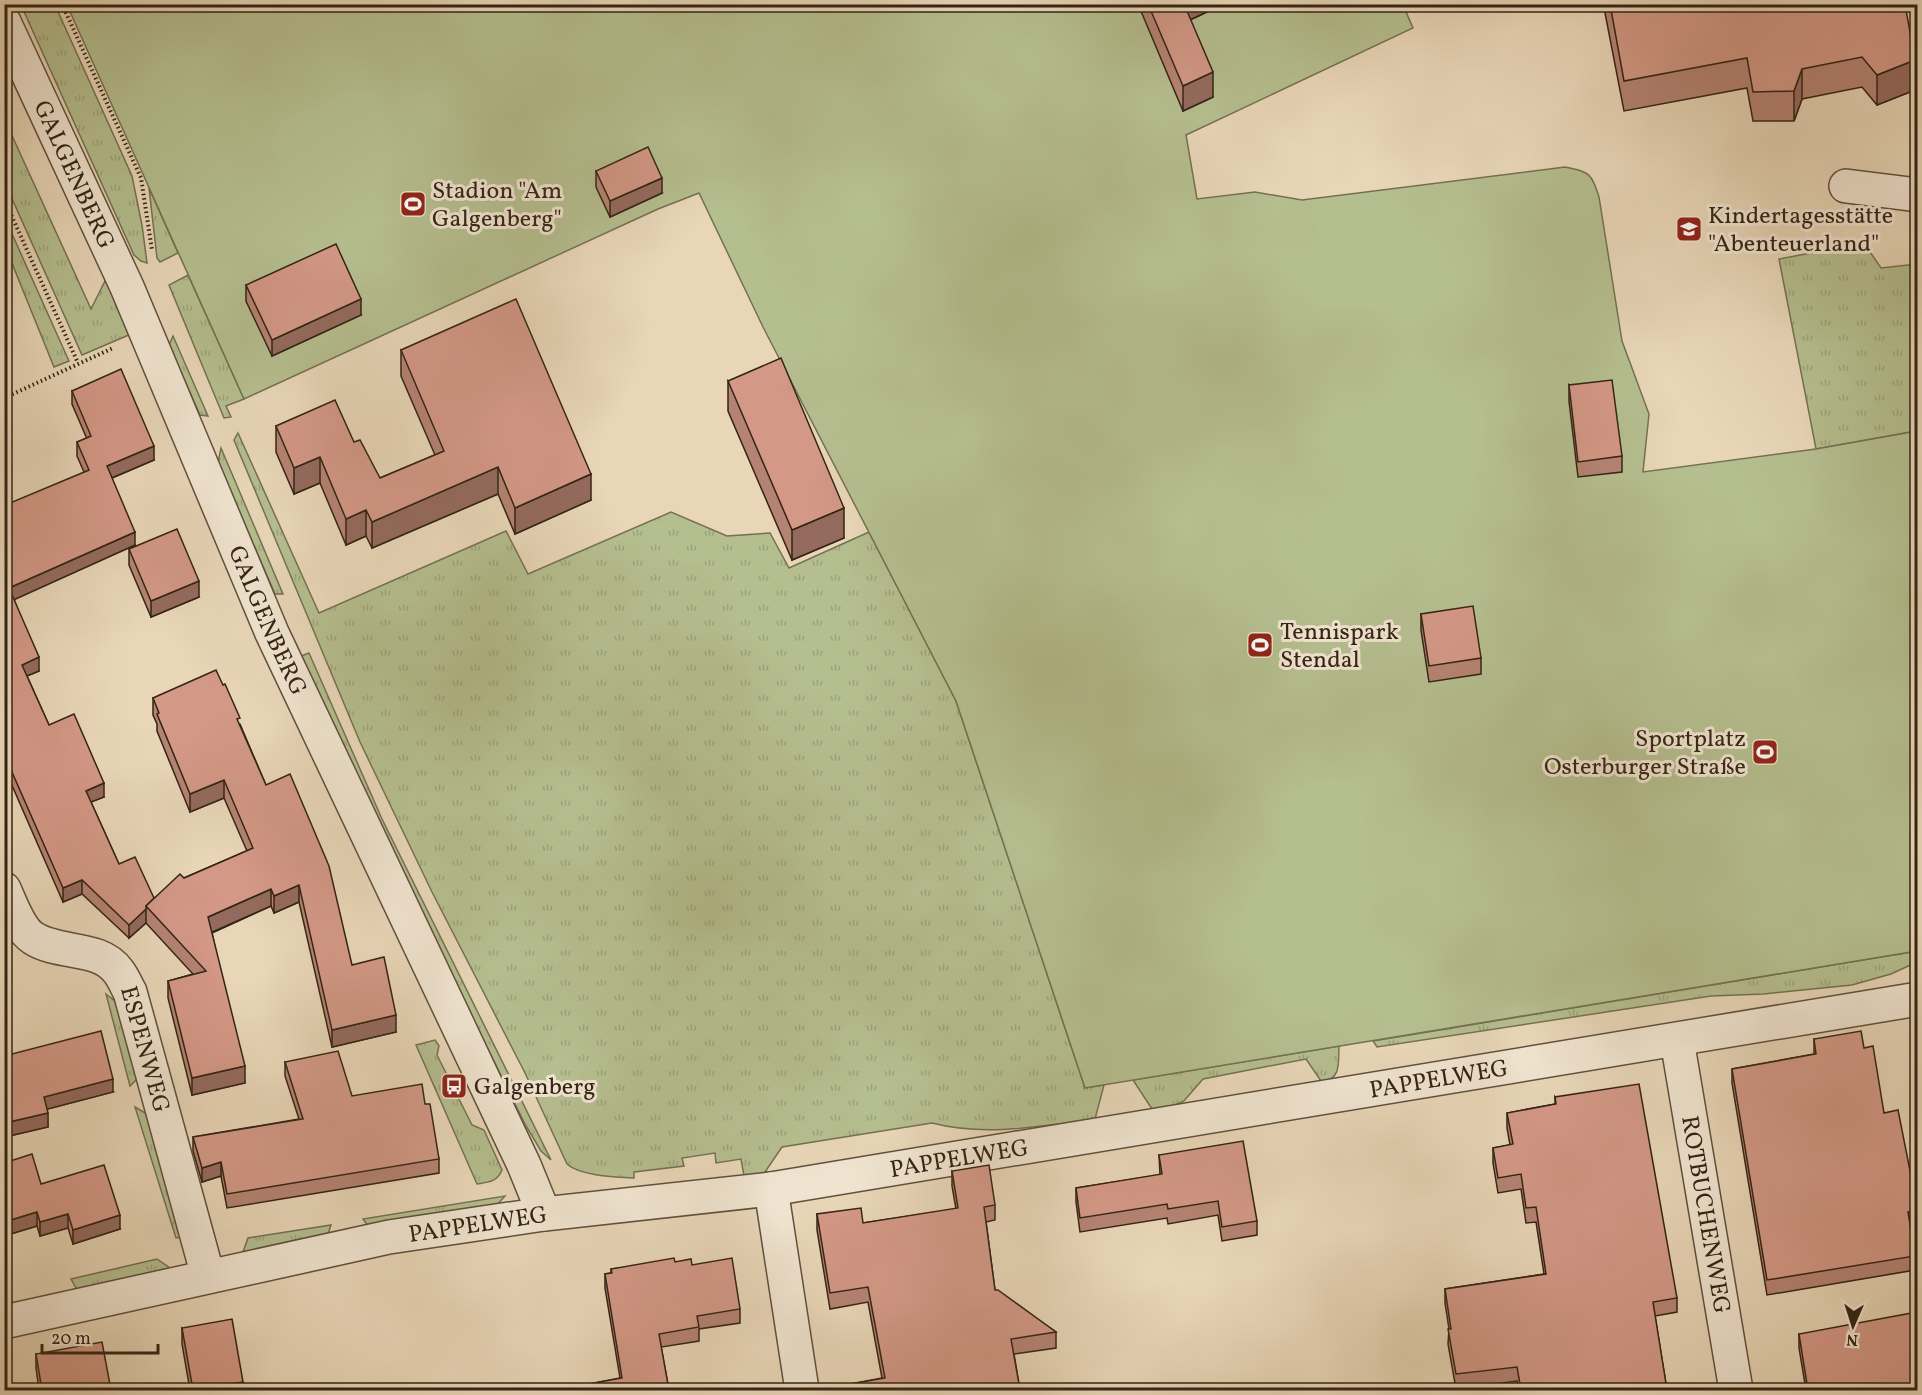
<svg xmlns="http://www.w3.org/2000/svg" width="1922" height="1395" viewBox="0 0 1922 1395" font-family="Vollkorn,serif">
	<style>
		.grass { fill: url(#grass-tufts); stroke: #747152; stroke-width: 1.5 }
		.pitch { fill: #b5be8f; stroke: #747152; stroke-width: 1.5 }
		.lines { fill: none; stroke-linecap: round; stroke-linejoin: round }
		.minor-casing { stroke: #60503e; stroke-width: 36 }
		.path { stroke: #332415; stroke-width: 4; stroke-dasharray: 1.5 3; stroke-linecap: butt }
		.minor { stroke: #f0e4d0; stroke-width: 33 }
		.wall { fill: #b58373; stroke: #332415; stroke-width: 1.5 }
		.shaded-wall { fill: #946a5e; stroke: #332415; stroke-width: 1.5 }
		.building { fill: #d39886; stroke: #332415; stroke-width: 1.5 }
		.labels { text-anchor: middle; stroke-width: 6; stroke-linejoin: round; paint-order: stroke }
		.street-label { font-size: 24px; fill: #332415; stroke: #f0e4d0 }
		.poi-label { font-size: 24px; fill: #332415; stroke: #f0e4d0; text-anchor: start }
	</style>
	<defs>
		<pattern id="grass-tufts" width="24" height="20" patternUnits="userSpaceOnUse" patternTransform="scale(1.5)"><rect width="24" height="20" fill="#b5be8f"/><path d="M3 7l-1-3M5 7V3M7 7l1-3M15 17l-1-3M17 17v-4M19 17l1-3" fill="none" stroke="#9ca37a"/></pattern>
	</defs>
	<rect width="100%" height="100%" fill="#e8d6b7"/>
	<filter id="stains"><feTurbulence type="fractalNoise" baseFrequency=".00333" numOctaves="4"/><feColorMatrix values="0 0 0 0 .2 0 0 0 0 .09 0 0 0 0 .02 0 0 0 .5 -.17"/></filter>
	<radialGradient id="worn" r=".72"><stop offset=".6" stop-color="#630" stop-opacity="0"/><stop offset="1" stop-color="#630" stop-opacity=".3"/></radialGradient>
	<g class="grass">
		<polygon points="21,5 55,5 132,176 142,225 147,263 141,261 134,255"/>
		<polygon points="4,118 91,309 107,277 131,334 82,355 5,183"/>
		<polygon points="149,188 178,253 160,262 157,258"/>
		<polygon points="4,216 69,361 54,367 5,246"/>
		<polygon points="1864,243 1881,268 1917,264 1917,431 1816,449 1779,259"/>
		<polygon points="188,275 244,399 226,406 231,417 224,418 169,285"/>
		<polygon points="173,336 208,416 200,415 169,345"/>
		<path d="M238,433L319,613L506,531L528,574L671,512L727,536L770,533L789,568L869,532L956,701L1085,1088L1104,1085L1095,1119C1041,1126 986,1137 932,1123L782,1147L763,1175L744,1176L741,1159L716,1163L715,1153L682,1158L684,1166L634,1172V1178C616,1177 580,1176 567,1164L525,1073L432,892L360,742L234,440Z"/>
		<polygon points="221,448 283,594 275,594 218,463"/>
		<polygon points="309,653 382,819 551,1160 541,1151 526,1126 375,822 299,657"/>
		<polygon points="1917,951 1917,962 1891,974 1852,985 1764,994 1711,996 1377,1047 1373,1041"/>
		<polygon points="106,994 115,1001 140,1076 130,1086"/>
		<path d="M435,1040L439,1046L437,1055L472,1125L484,1130L502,1170C497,1182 489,1182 477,1184L416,1045Z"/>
		<path d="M1339,1046C1338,1061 1342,1081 1321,1081L1306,1059L1203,1079L1184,1101L1171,1107L1152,1109L1133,1080Z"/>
		<polygon points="135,1107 152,1117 184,1237 176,1238"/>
		<polygon points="505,1196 494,1208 371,1230 363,1219"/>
		<polygon points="331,1225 327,1237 243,1252 248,1238"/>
		<polygon points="157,1259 170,1268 77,1290 71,1279"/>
	</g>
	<path class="pitch" d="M67,5H1403L1413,28L1186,135L1197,199L1255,192L1302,200L1565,167C1590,172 1591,173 1599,197L1622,341L1649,414L1643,472L1816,449L1917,431V951L1085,1088L956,701L763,327L699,193L658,209L244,399Z"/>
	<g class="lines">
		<defs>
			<g id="minor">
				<path id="s1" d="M4,22L127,287L272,633L524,1165L544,1214"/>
				<polyline points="1846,186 1918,195"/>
				<path id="s2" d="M4,889C11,904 19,929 33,938C59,955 99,945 118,971C123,977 126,985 130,992L208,1276"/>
				<path id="s3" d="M1677,1040L1736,1390"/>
				<polyline points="771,1189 802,1390"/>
				<path id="s4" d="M4,1322L389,1237L544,1214L771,1189L1918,999"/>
			</g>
		</defs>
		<use href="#minor" class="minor-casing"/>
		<g class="path">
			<polyline points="62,4 141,178 152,250"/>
			<polyline points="4,199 78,363"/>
			<polyline points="4,398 113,348"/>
		</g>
		<use href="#minor" class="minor"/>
	</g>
	<g class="wall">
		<polygon points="1138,4 1224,4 1190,20 1213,97 1183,111"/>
		<polygon points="1605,4 1905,4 1915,90 1877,105 1862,87 1802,99 1794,121 1753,121 1747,88 1624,111 1605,13"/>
		<polygon points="596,171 662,193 610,217 596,187"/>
		<polygon points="246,285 361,315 272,356 246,301"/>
		<polygon points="401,350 591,500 515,534 498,494 372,548 366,536 346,545 320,483 294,494 276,452 276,426 354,442 380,478 435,455 401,376"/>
		<polygon points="728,381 844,538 792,560 728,411"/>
		<polygon points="1569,385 1622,456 1622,472 1578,477 1569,401"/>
		<polygon points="72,391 154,460 112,478 135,545 14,599 39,671 27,676 49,725 104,797 91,802 119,864 154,898 184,878 247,851 224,798 190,812 157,731 157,724 153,715 153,698 240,724 266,785 352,965 396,1032 332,1047 299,902 274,913 271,906 212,933 245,1083 192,1095 168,998 168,981 193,974 146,923 129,938 82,894 63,902 4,767 4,532 84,472 77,456 77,442 87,439 72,404"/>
		<polygon points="129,549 199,597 151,617 129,565"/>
		<polygon points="1421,614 1481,658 1481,674 1429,682 1421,630"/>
		<polygon points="1814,1039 1864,1048 1884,1113 1917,1206 1917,1225 1910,1227 1915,1256 1915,1270 1767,1295 1732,1083 1732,1069 1814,1054"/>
		<polygon points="4,1056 113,1092 47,1109 48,1127 9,1136 4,1119"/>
		<polygon points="285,1062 352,1096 425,1104 439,1159 439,1173 227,1208 221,1176 202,1182 193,1151 193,1137 299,1119 285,1076"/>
		<polygon points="1555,1097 1677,1298 1677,1312 1655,1316 1667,1390 1518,1390 1517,1381 1456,1389 1448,1344 1449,1329 1445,1303 1445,1289 1544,1274 1536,1222 1526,1223 1521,1189 1498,1193 1493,1163 1493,1148 1510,1145 1507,1128 1507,1113 1555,1104"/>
		<polygon points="1159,1155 1257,1221 1257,1235 1222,1241 1218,1215 1168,1224 1167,1218 1080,1232 1076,1202 1076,1188 1160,1175"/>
		<polygon points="4,1163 41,1184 120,1229 73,1244 68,1228 40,1236 37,1226 4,1236"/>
		<polygon points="952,1171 995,1205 995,1220 986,1222 995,1290 1056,1332 1056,1348 1014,1354 1020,1390 845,1390 845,1385 882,1378 868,1302 830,1309 817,1230 817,1214 863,1223 956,1209 952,1186"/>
		<polygon points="675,1262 692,1265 740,1309 740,1323 699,1329 699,1341 661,1347 669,1390 578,1390 578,1386 620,1378 605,1288 605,1274 611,1273 611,1269"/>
		<polygon points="182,1328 243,1382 243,1390 190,1390 182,1344"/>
		<polygon points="1799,1334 1917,1390 1806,1390 1799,1348"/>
		<polygon points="36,1354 111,1390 39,1390 36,1368"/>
	</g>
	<g class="shaded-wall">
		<polygon points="1181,4 1224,4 1181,24"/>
		<polygon points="1915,60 1915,90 1877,105 1877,75"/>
		<polygon points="1802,69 1802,99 1794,121 1794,91"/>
		<polygon points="1213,72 1213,97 1183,111 1183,86"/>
		<polygon points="662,178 662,193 610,217 610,201"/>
		<polygon points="361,299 361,315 272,356 272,340"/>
		<polygon points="154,446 154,460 107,480 107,466"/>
		<polygon points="320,457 320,483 294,494 294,468"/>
		<polygon points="498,467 498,494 372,548 372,522"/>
		<polygon points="591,474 591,500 515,534 515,508"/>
		<polygon points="844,508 844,538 792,560 792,530"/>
		<polygon points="366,510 366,536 346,545 346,519"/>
		<polygon points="135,532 135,545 9,602 9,588"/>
		<polygon points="199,581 199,597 151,617 151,601"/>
		<polygon points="39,657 39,671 22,678 22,665"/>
		<polygon points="224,780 224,798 190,812 190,794"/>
		<polygon points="104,783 104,797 86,804 86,791"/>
		<polygon points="82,880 82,894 63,902 63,888"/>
		<polygon points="299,885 299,902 274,913 274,896"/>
		<polygon points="271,889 271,906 208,934 208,917"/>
		<polygon points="146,909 146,923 129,938 129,925"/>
		<polygon points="396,1015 396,1032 332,1047 332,1030"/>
		<polygon points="245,1066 245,1083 192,1095 192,1078"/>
		<polygon points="113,1079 113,1092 44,1110 44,1097"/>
		<polygon points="48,1113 48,1127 9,1136 9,1122"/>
		<polygon points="221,1162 221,1176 202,1182 202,1168"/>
		<polygon points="37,1212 37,1226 4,1236 4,1222"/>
		<polygon points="68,1214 68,1228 40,1236 40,1222"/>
		<polygon points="120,1215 120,1229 73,1244 73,1230"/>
	</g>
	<g class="building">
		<polygon points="1148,4 1184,4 1213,72 1183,86"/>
		<polygon points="1610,4 1905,4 1915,60 1877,75 1862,57 1802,69 1794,91 1753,92 1747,58 1624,81"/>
		<polygon points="648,147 662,178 610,201 596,171"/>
		<polygon points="336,244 361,299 272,340 246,285"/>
		<polygon points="516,299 591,474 515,508 498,467 372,522 366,510 346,519 320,457 294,468 276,426 335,400 354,442 360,440 380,478 444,451 401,350"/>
		<polygon points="781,358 844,508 792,530 728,381"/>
		<polygon points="121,369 154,446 107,466 135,532 9,588 39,657 22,665 49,725 74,714 104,783 86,791 119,864 135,857 154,898 146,906 146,909 129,925 82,880 63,888 4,754 4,532 10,503 89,470 77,442 91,436 72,391"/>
		<polygon points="1612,380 1622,456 1578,462 1569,385"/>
		<polygon points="177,529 199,581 151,601 129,549"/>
		<polygon points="1473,606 1481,658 1429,666 1421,614"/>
		<polygon points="216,670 223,685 225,684 240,718 237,719 266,785 290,774 329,866 352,965 384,957 396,1015 332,1030 299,885 274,896 271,889 208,917 245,1066 192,1078 168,981 206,971 146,906 180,874 184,878 253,848 224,780 190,794 157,714 159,713 153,698"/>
		<polygon points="101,1031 113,1079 44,1097 48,1113 9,1122 4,1105 4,1056"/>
		<polygon points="1861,1031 1864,1048 1873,1046 1884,1113 1898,1110 1917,1206 1917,1211 1908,1212 1915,1256 1767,1280 1732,1069 1816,1054 1814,1039"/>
		<polygon points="338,1051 352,1096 422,1084 425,1104 430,1104 439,1159 227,1194 221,1162 202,1168 193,1137 303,1119 285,1062"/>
		<polygon points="1639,1084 1677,1298 1653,1302 1667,1390 1521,1390 1517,1367 1456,1374 1448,1329 1451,1329 1445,1289 1546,1274 1536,1207 1526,1208 1521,1174 1498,1178 1493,1148 1513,1144 1507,1113 1556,1104 1555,1097"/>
		<polygon points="1243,1141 1257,1221 1222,1227 1218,1201 1168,1209 1167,1204 1080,1218 1076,1188 1162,1174 1159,1155"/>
		<polygon points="32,1154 41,1184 104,1165 120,1215 73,1230 68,1214 40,1222 37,1212 4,1222 4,1163"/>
		<polygon points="989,1165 995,1205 984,1207 995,1290 998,1290 1056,1332 1011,1339 1020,1390 845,1390 845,1385 885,1378 868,1287 830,1293 817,1214 861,1208 863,1223 958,1208 952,1171"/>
		<polygon points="674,1258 675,1262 691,1259 692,1265 732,1258 740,1309 697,1316 699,1327 659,1334 669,1390 579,1390 578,1386 622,1378 605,1274 612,1273 611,1269"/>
		<polygon points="1917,1312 1917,1390 1808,1390 1799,1334"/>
		<polygon points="232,1319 243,1382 193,1390 182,1328"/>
		<polygon points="102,1342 111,1390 42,1390 36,1354"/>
		<polygon points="720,1386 721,1390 694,1390"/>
	</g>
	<defs>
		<symbol id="stadium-square" viewBox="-11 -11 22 22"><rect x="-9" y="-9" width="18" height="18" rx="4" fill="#8f2418" stroke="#f0e4d0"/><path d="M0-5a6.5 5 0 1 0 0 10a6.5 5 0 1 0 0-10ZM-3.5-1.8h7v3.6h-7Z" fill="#fff"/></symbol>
		<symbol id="school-square" viewBox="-11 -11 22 22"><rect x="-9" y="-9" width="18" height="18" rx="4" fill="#8f2418" stroke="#f0e4d0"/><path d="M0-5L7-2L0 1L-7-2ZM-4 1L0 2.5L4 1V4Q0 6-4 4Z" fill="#fff"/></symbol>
		<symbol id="bus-square" viewBox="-11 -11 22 22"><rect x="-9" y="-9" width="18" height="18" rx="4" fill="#8f2418" stroke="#f0e4d0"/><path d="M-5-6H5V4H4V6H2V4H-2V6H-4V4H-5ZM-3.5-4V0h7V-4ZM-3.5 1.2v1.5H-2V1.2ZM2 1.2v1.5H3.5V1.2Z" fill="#fff"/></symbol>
	</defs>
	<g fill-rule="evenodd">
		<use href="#stadium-square" x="398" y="189" width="30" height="30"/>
		<use href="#school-square" x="1674" y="214" width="30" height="30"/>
		<use href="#stadium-square" x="1245" y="630" width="30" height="30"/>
		<use href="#stadium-square" x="1750" y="737" width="30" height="30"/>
		<use href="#bus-square" x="439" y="1071" width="30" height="30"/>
	</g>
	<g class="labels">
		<g class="street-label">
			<text dy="8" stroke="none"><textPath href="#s1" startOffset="168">GALGENBERG</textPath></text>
			<text dy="8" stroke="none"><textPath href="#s1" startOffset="654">GALGENBERG</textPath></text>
			<text dy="8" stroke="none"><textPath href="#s2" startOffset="234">ESPENWEG</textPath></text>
			<text dy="8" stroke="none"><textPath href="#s4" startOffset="1456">PAPPELWEG</textPath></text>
			<text dy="8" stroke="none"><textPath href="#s4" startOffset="970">PAPPELWEG</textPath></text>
			<text dy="8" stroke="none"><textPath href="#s3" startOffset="177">ROTBUCHENWEG</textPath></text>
			<text dy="8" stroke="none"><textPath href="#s4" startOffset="484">PAPPELWEG</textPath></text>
		</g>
		<g class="poi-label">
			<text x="432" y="198">Stadion "Am<tspan x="432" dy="28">Galgenberg"</tspan></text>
			<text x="1708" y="223">Kindertagesstätte<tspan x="1708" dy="28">"Abenteuerland"</tspan></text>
			<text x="1280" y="639">Tennispark<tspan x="1280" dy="28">Stendal</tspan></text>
			<text x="1746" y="746" text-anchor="end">Sportplatz<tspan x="1746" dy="28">Osterburger Straße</tspan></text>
			<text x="474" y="1094">Galgenberg</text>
		</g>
	</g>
	<rect width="1922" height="1395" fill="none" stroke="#e8d6b7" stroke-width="24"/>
	<rect x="6" y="6" width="1910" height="1383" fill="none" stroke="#332415" stroke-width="3"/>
	<rect x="12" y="12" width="1898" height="1371" fill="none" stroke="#332415" stroke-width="1.5"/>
	<g transform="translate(1853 1326) rotate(183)" stroke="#f0e4d0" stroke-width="4.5" paint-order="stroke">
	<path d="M0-4.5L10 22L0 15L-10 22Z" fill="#332415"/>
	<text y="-9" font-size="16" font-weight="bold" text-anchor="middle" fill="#332415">N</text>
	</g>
	<path d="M42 1344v9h116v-9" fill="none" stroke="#332415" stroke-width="3"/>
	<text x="51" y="1344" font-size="18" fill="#332415" stroke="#f0e4d0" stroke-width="4.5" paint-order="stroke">20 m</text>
	<rect width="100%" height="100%" filter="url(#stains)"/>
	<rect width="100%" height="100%" fill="url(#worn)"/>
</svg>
